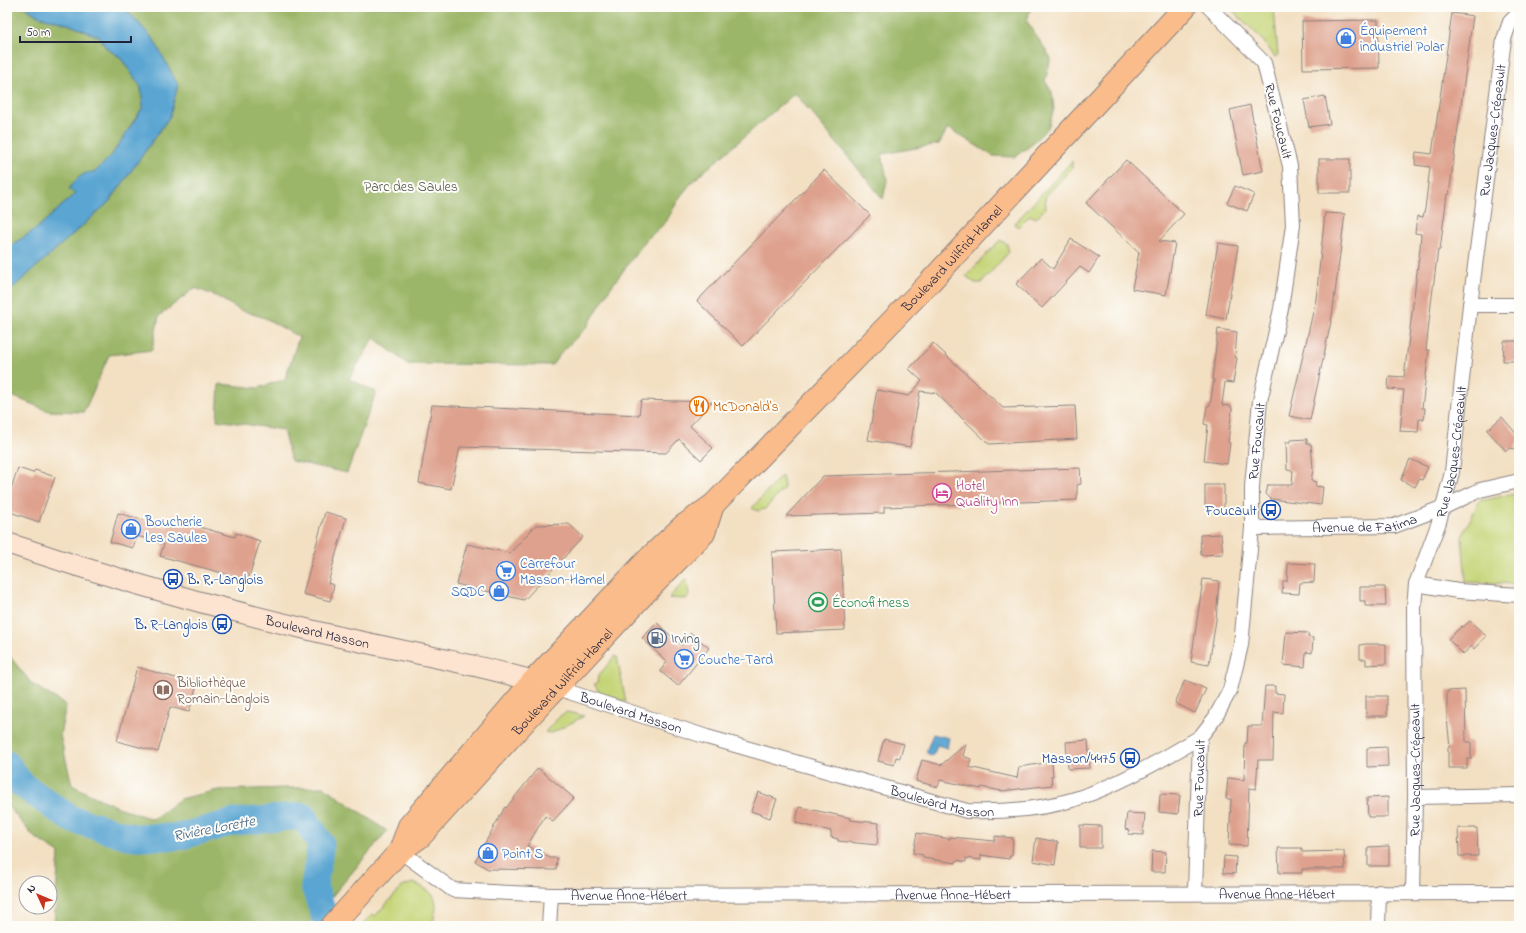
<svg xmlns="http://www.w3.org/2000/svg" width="1526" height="933" viewBox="0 0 1526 933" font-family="'Indie Flower',sans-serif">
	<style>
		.green { fill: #c4d476; stroke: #737b58 }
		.forest { fill: #9bb667; stroke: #5e6c51 }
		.water { fill: #5aa5d2; stroke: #3e6486 }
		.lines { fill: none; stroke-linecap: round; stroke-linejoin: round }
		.river { stroke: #5aa5d2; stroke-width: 27 }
		.building { fill: #dea18d }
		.minor-casing { stroke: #8a817f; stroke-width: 16 }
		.secondary-casing { stroke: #8a817f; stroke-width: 22 }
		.primary-casing { stroke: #8a817f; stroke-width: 24 }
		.minor { stroke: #fff; stroke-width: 14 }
		.secondary { stroke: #fde4d1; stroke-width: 20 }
		.primary { stroke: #fabc8b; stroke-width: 22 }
		.labels { text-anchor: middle; stroke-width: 4; stroke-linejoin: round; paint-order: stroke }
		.shop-label { font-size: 14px; fill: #366cbe; stroke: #fdfcf7; text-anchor: start }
		.street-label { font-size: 14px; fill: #22223b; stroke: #fdfcf7 }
		.park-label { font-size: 14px; fill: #53574d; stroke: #fdfcf7 }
		.food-label { font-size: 14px; fill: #c56008; stroke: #fdfcf7; text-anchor: start }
		.hotel-label { font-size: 14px; fill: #b23c85; stroke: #fdfcf7; text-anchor: start }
		.transit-label { font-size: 14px; fill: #164399; stroke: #fdfcf7; text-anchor: end }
		.leisure-label { font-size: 14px; fill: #27864d; stroke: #fdfcf7; text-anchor: start }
		.service-label { font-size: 14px; fill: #4e5e75; stroke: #fdfcf7; text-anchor: start }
		.education-label { font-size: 14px; fill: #785e54; stroke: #fdfcf7; text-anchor: start }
		.water-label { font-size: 15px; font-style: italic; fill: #3b5d7f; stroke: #fdfcf7 }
	</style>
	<rect width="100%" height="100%" fill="#fdfcf7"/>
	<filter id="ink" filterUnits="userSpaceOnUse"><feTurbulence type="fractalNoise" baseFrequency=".025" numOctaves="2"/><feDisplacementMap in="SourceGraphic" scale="8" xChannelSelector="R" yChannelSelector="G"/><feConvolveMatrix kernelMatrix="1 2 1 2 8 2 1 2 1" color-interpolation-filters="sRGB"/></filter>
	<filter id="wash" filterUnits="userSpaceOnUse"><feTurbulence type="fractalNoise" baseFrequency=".012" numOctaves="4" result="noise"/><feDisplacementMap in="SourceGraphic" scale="16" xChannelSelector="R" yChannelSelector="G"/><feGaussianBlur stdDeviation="0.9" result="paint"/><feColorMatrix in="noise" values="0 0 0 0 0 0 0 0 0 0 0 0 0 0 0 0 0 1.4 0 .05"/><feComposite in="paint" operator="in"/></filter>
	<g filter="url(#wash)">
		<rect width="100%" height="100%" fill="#f3e0c3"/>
		<g class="green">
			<polygon points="1229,7 1274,8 1278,55 1275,57 1261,38"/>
			<polygon points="1072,161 1072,168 1045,197 1046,208 1036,218 1030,215 1018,227 1014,224"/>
			<polygon points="1000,240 1007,244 1009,252 981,283 975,283 966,276"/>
			<polygon points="782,475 784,488 765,509 758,511 752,508"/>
			<polygon points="1519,493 1519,584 1466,582 1462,537 1479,501"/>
			<polygon points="687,578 689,595 686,599 669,598"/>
			<polygon points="615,656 617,657 626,702 600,693 594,684 597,683 598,676"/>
			<polygon points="567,712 584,716 552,733 545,732 561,715"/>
			<path d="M412,883C418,884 422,887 427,890C441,899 435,912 432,926H361L372,914L375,916L402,887Z"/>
		</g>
		<g class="forest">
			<polygon points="7,7 25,7 38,16 65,23 100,37 106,48 120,57 141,87 143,107 111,156 75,194 36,229 7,248"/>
			<polygon points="124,7 1032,7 1026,20 1051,58 1045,81 1052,92 1054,109 1048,128 1030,146 1014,157 993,156 948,128 939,144 882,154 887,180 883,199 795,93 693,181 680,197 666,222 646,240 611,287 587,327 561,353 552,365 412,364 409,365 374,338 349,379 376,392 347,473 291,461 283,430 217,420 219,384 258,388 285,379 299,337 265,318 240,310 216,296 195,288 159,316 152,350 109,355 84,412 49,411 7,394 7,293 110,201 170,116 154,40"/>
			<path d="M7,653L32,684L66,705L60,735L72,785C98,799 125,811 153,819L180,799L218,790L324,787L387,831L307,926H54L59,853L34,837L7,805Z"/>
		</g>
		<g class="water">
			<path d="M25,7H124L154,40L178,85L170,116L110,201L7,293V248L36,229L75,194L69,189C76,180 82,171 95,172L111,156L143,107L141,87L120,57L106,48L100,37L65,23L38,16Z"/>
			<polygon points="933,734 949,738 947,748 937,745 934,754 931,756 926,752"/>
		</g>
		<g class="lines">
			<polyline class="river" points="7,764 21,784 71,819 132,837 178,837 234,822 303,816 321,844 314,886 328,926"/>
		</g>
		<g id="blocks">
			<g class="building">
				<polygon points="1452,13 1473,16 1449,195 1447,194 1440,250 1438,250 1431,304 1426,350 1429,350 1422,408 1425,408 1424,419 1419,419 1418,432 1400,431 1404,390 1388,389 1389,376 1404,377 1420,248 1421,234 1415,233 1417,216 1423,217 1425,209 1430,167 1415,165 1416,152 1432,154"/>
				<polygon points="1378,20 1379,68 1303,69 1302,21"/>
				<polygon points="1325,96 1330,124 1309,127 1304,100"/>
				<polygon points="1250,105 1263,171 1243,175 1230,110"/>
				<rect x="1319" y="159" width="31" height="34"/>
				<polygon points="1126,160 1184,214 1159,241 1175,243 1166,295 1132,289 1139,252 1086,203"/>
				<polygon points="824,170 870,215 743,346 697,301"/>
				<polygon points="1235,186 1254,194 1247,211 1227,203"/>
				<polygon points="1325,213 1345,214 1332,317 1310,420 1289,416 1316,299"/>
				<polygon points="1071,239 1099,257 1089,273 1080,267 1042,308 1016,284 1041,258 1053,269"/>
				<polygon points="1218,243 1238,246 1226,319 1206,315"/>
				<polygon points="1218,329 1237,332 1235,357 1237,358 1233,383 1225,382 1222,405 1231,406 1232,409 1228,442 1230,443 1227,464 1204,461 1208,425 1204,424 1207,406 1210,405 1214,380 1212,380"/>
				<polygon points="1504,341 1519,341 1519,361 1503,361"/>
				<polygon points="933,343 1003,408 1075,406 1077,439 989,444 936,393 920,391 910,447 868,440 877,390 909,396 922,381 909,369"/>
				<polygon points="641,400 712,402 690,426 713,448 701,460 679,439 666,453 460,447 451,489 419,483 432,405 639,415"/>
				<polygon points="1502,417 1519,437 1515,449 1510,448 1506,451 1487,430"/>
				<polygon points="1307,439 1307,444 1311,444 1313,469 1311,481 1316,482 1315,486 1323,487 1321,505 1271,499 1266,494 1268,485 1292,485 1293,471 1287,470 1286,442 1290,442 1290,440"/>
				<polygon points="1410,459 1428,467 1422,480 1419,479 1415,487 1401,480"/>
				<polygon points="18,468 33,473 35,470 55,477 39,522 7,511 7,500"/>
				<polygon points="1080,468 1081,484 1077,485 1077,500 884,507 884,513 786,516 823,476"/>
				<rect x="1205" y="485" width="19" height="24"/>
				<polygon points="325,512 346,518 328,583 334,585 330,601 303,594"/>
				<polygon points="118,513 168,527 171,519 235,537 236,533 260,541 248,580 160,556 164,544 137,536 133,548 110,542"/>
				<polygon points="569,524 583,537 524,600 456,584 467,544 510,553 536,525"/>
				<polygon points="1221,534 1223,554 1201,555 1200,535"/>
				<polygon points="841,549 845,630 776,633 772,552"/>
				<polygon points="1288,563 1315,564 1314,582 1300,583 1299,594 1282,593 1283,581 1287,581"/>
				<polygon points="1203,579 1219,581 1216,620 1209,665 1191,662"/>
				<polygon points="1360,587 1385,587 1386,606 1365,606 1365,601 1360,601"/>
				<polygon points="1470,621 1486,636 1474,649 1472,646 1463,654 1448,639 1462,626 1463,627"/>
				<polygon points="657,623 681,645 691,633 709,648 678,686 660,671 667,662 642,638"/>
				<polygon points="1286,632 1308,633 1308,637 1313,638 1312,653 1306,652 1305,667 1283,665"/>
				<polygon points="1365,644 1386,644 1386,664 1366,665 1366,659 1360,659 1360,645"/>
				<polygon points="137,667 197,684 189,712 170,707 158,752 117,741"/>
				<polygon points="1185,680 1206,689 1195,713 1175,703"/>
				<polygon points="1265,686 1275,686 1275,693 1284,694 1283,713 1274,712 1273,760 1258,760 1256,789 1249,788 1247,846 1229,845 1231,799 1226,799 1228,778 1244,780 1245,743 1247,743 1248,726 1262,726"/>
				<polygon points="1465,690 1466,742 1471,742 1471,759 1467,759 1467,768 1448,768 1448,747 1450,747 1447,718 1447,691"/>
				<rect x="1366" y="696" width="21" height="20"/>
				<polygon points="884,739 904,744 900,758 896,757 894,765 878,761"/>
				<polygon points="1088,740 1090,768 1068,769 1066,742"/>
				<polygon points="966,744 963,756 971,759 969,767 1017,778 1019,767 1052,762 1053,776 1051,776 1052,785 1002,791 981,787 981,789 940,780 938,787 916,781 922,760 941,765"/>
				<polygon points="1387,747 1388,766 1367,767 1367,748"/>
				<polygon points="538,768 574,798 553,821 545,816 527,846 550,858 557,858 556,870 488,869 475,861 505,807 506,808"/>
				<polygon points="758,792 777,799 770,818 751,811"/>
				<polygon points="1160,794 1180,795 1178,814 1159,812"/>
				<polygon points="1388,797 1388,817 1368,817 1367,798"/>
				<polygon points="799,807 851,818 850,820 879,823 877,845 838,841 838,839 831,837 831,831 796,823"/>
				<polygon points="1127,813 1145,814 1143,835 1128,834 1129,830 1125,829"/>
				<polygon points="1080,825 1101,826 1101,848 1080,848"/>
				<polygon points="1458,828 1477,828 1478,856 1459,856"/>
				<polygon points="917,833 950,839 950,837 995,841 995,836 1013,838 1012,856 1010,856 1009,859 981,855 981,860 966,858 966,862 957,860 956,863 923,858 923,855 913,853"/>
				<polygon points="1036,838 1058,842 1055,865 1033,861"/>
				<polygon points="1389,846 1389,866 1368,866 1368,847"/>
				<polygon points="1278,848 1302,848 1302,852 1344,851 1345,869 1302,869 1302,873 1279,873"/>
				<polygon points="1152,851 1166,852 1165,872 1151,872"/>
				<polygon points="1224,856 1236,857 1235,874 1223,873"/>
			</g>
		</g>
	</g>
	<g filter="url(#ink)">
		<use href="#blocks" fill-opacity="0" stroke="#8a817f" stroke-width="1"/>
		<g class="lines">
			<defs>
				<g id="minor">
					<polyline points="1470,305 1519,305"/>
					<path id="s1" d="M1252,528L1394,526L1444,507L1480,490L1519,481"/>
					<polyline points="1416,584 1458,591 1519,595"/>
					<path id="s2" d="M557,688L707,737L967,811C1002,812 1038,810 1072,800C1113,788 1164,759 1200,737"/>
					<polyline points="1415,797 1519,795"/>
					<path id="s3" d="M400,851L453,890L551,895L1519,893"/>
					<path id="s4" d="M1195,892L1200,737L1215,718L1230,690L1241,645L1252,528V486L1260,401L1281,309L1293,225L1290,166L1264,63L1209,7"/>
					<path id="s5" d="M1413,893L1415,797L1414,607L1416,584L1439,522L1452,472L1470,305L1504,39L1510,22L1519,13"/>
					<polyline points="549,926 551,895"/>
					<polyline points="1378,926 1379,892"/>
				</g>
				<g id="secondary">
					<path id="s6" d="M7,543C105,576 205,605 306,629C386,649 468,661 547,685"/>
				</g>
				<g id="primary">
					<path id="s7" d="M400,851L409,826L533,681L649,558L683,526L713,505L930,282L1185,7"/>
					<path id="s8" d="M332,926L400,851L420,837L527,719L645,593L704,533L713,505"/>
				</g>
			</defs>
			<use href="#minor" class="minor-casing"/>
			<use href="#secondary" class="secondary-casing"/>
			<use href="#primary" class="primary-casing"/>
			<use href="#minor" class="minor"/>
			<use href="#secondary" class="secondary"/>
			<use href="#primary" class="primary"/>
		</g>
	</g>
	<defs>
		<symbol id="shop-ring" viewBox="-11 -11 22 22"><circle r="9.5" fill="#fdfcf7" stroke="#3f7fe0" stroke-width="1.5"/><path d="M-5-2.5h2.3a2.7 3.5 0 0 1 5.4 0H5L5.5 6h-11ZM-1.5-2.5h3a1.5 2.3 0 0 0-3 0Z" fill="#3f7fe0"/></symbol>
		<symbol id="restaurant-ring" viewBox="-11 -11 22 22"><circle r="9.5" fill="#fdfcf7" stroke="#e8710a" stroke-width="1.5"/><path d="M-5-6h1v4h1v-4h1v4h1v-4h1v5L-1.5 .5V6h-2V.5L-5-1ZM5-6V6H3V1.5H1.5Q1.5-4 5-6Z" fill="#e8710a"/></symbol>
		<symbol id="hotel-ring" viewBox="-11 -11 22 22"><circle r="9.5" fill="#fdfcf7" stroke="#d1479c" stroke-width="1.5"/><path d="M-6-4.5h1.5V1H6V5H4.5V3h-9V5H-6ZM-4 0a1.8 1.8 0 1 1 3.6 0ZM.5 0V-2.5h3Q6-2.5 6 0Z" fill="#d1479c"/></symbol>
		<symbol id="bus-ring" viewBox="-11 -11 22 22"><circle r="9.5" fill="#fdfcf7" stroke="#1a4fb4" stroke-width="1.5"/><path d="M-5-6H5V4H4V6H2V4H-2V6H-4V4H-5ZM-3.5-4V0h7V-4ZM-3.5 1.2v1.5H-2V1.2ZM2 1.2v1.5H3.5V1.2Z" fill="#1a4fb4"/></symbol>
		<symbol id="supermarket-ring" viewBox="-11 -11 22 22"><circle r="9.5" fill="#fdfcf7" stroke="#3f7fe0" stroke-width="1.5"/><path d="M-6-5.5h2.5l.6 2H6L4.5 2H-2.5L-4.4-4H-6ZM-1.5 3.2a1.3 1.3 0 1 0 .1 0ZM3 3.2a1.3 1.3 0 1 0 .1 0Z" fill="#3f7fe0"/></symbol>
		<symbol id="stadium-ring" viewBox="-11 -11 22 22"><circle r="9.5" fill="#fdfcf7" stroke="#2e9e5b" stroke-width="1.5"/><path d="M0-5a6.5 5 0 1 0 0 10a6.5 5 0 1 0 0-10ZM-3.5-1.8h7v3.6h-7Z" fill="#2e9e5b"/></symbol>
		<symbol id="fuel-ring" viewBox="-11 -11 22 22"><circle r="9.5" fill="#fdfcf7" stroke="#5c6f8a" stroke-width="1.5"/><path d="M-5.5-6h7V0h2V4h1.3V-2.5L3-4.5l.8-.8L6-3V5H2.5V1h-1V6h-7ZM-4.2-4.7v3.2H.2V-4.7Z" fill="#5c6f8a"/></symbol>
		<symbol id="library-ring" viewBox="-11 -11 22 22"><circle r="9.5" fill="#fdfcf7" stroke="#8d6e63" stroke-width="1.5"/><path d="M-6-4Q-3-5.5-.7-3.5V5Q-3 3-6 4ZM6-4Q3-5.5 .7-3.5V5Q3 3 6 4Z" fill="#8d6e63"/></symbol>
	</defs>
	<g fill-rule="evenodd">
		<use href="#shop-ring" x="1335" y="27" width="22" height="22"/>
		<use href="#restaurant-ring" x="688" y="395" width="22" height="22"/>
		<use href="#hotel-ring" x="931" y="482" width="22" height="22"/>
		<use href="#bus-ring" x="1260" y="499" width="22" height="22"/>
		<use href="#shop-ring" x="120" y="518" width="22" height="22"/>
		<use href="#supermarket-ring" x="495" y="560" width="22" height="22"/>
		<use href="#bus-ring" x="162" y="568" width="22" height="22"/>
		<use href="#shop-ring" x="488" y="580" width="22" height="22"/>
		<use href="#stadium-ring" x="807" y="591" width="22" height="22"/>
		<use href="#bus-ring" x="211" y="613" width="22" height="22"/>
		<use href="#fuel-ring" x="646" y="627" width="22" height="22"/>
		<use href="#supermarket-ring" x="673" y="648" width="22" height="22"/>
		<use href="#library-ring" x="152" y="679" width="22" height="22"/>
		<use href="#bus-ring" x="1119" y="747" width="22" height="22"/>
		<use href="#shop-ring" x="477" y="842" width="22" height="22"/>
	</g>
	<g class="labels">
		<g class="shop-label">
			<text x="1360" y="35">Équipement<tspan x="1360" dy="16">industriel Polar</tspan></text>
			<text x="145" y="526">Boucherie<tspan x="145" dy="16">Les Saules</tspan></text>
			<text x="520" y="568">Carrefour<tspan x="520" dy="16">Masson-Hamel</tspan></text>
			<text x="485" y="596" text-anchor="end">SQDC</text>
			<text x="698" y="664">Couche-Tard</text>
			<text x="502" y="858">Point S</text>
		</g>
		<g class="street-label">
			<text transform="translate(1279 121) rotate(76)" y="5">Rue Foucault</text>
			<text dy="5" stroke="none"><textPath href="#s5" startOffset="771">Rue Jacques-Crépeault</textPath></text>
			<text dy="5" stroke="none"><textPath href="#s7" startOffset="813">Boulevard Wilfrid-Hamel</textPath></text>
			<text dy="5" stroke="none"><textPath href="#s4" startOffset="462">Rue Foucault</textPath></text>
			<text dy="5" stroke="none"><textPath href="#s5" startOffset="447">Rue Jacques-Crépeault</textPath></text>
			<text dy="5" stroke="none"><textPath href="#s1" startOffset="113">Avenue de Fatima</textPath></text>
			<text dy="5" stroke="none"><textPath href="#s6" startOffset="323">Boulevard Masson</textPath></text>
			<text dy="5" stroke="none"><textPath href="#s8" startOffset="336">Boulevard Wilfrid-Hamel</textPath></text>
			<text dy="5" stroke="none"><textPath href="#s2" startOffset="78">Boulevard Masson</textPath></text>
			<text dy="5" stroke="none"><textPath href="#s5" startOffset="123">Rue Jacques-Crépeault</textPath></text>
			<text dy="5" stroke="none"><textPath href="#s4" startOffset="114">Rue Foucault</textPath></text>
			<text dy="5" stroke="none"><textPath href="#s2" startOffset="402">Boulevard Masson</textPath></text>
			<text dy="5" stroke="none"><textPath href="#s3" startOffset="890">Avenue Anne-Hébert</textPath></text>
			<text dy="5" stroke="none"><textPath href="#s3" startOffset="566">Avenue Anne-Hébert</textPath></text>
			<text dy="5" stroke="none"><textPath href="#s3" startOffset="242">Avenue Anne-Hébert</textPath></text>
		</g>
		<g class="park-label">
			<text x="411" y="191">Parc des Saules</text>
		</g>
		<g class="food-label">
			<text x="713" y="411">McDonald's</text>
		</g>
		<g class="hotel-label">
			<text x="956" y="490">Hotel<tspan x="956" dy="16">Quality Inn</tspan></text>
		</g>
		<g class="transit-label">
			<text x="1257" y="515">Foucault</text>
			<text x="187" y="584" text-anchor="start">B. R.-Langlois</text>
			<text x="208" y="629">B. R-Langlois</text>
			<text x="1116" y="763">Masson/4475</text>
		</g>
		<g class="leisure-label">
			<text x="832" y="607">Éconofitness</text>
		</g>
		<g class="service-label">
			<text x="671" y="643">Irving</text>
		</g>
		<g class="education-label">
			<text x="177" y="687">Bibliothèque<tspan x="177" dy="16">Romain-Langlois</tspan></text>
		</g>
		<g class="water-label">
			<text transform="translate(214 828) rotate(-11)" y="5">Rivière Lorette</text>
		</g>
	</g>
	<rect width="1526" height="933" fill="none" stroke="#fdfcf7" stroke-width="24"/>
	<g transform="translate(38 895) rotate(314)"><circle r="19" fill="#fdfcf7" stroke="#a5a5ac"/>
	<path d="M0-3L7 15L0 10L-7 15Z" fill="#c8321e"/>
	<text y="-6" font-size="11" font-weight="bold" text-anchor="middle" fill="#22223b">N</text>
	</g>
	<path d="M20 36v6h111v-6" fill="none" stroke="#22223b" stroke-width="2"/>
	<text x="26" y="36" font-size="12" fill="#22223b" stroke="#fdfcf7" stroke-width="3" paint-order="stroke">50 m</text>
</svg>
